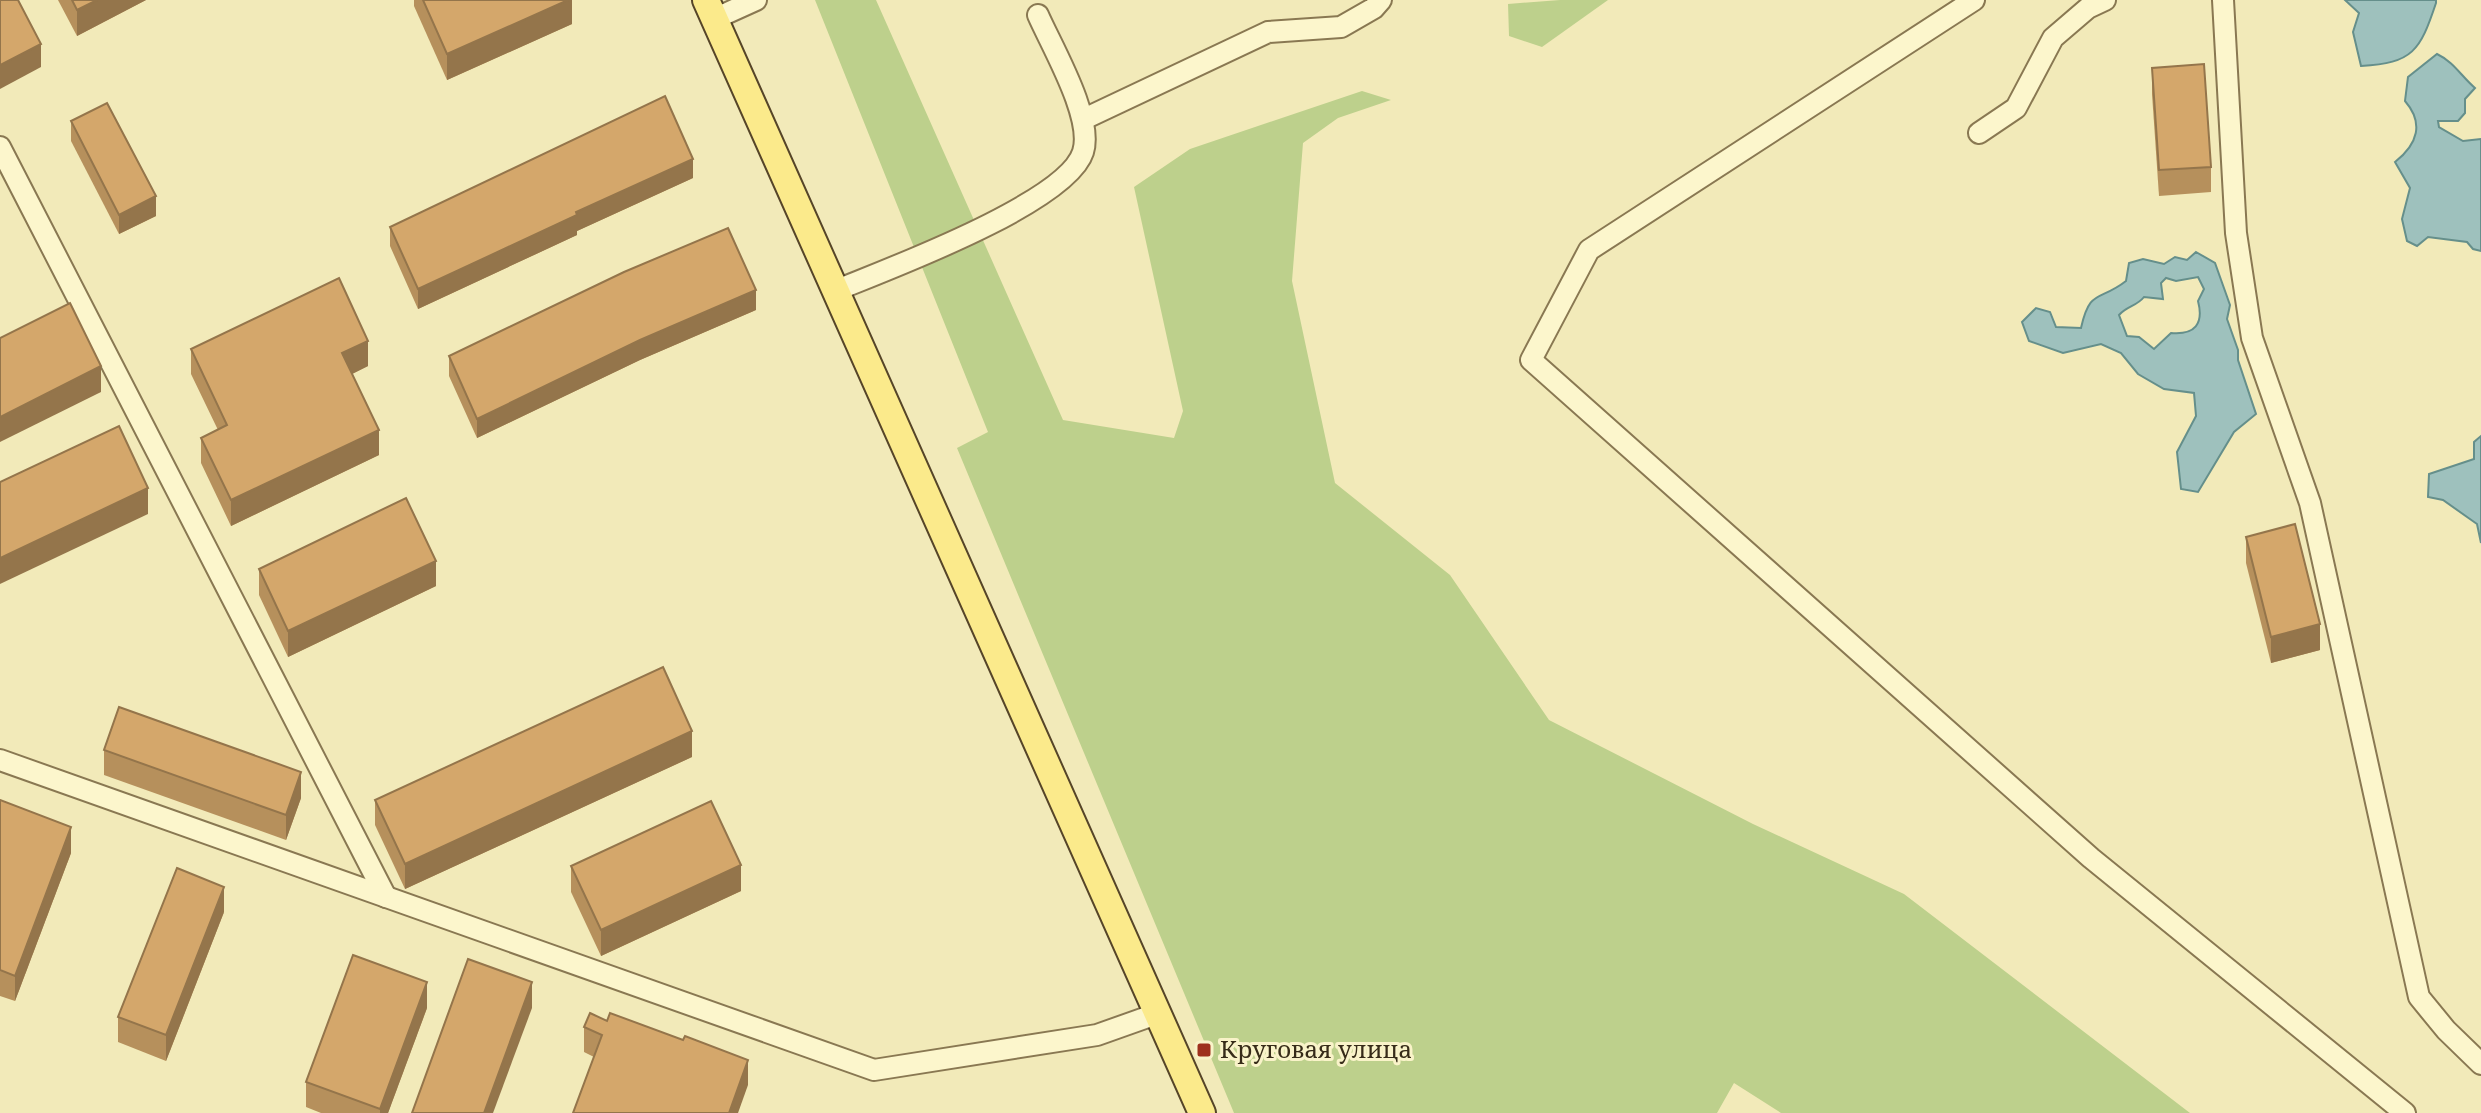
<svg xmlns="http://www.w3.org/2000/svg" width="2481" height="1113" viewBox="0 0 2481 1113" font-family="'Noto Serif',serif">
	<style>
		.green { fill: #bdd08c }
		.water { fill: #9ec1bd; stroke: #658f8b; stroke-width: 2; fill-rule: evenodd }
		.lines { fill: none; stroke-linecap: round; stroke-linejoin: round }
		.minor-casing { stroke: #897852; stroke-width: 24 }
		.major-casing { stroke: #564528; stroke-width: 30 }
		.minor { stroke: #fcf6cc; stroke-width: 20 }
		.major { stroke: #fbea8b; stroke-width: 26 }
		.wall { fill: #b6905c }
		.shaded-wall { fill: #94754b }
		.building { fill: #d4a76b; stroke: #94754b; stroke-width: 2 }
		.poi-dot { fill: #9e311d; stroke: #f9f3c9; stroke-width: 3 }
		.labels { text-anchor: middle; stroke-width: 6; stroke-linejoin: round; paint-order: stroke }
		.poi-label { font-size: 24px; fill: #372c19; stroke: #f9f3c9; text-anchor: start }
	</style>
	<rect width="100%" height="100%" fill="#f2eab9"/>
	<g class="green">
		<polygon points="815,0 876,0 1063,420 1174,438 1183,411 1134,187 1190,149 1362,91 1391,100 1338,118 1303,143 1292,281 1335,483 1450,575 1549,720 1753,824 1904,894 2190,1113 1781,1113 1734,1083 1717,1113 1234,1113 957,448 988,432"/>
		<polygon points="1560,0 1608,0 1542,47 1509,36 1508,4"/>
	</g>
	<g class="water">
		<path d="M2345,0H2436V3C2420,51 2413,63 2361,66L2353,32L2359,13Z"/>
		<path d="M2437,54C2454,62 2461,76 2475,88L2465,99V113L2458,121H2438L2439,127L2463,141L2481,139V251L2473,249L2467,242L2428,237L2417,246L2407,241L2402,219L2410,188L2395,162C2418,144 2424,123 2405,101L2408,77Z"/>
		<path d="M2196,252L2215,263L2230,305L2227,319L2238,350V360L2256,414L2234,432L2198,492L2181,489L2177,452L2196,416L2194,393L2164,389L2138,374L2121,353L2101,344L2063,353L2029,341L2022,322L2036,308L2050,312L2056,327L2081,328C2090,288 2099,302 2126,281L2129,263L2143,259L2164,264L2175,257L2187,260ZM2198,277L2204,289L2198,301C2204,324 2195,335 2171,333L2154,349L2139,337L2127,336L2119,315C2127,306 2137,306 2144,297L2163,299L2161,283L2166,278L2176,281Z"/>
		<polygon points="2481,436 2481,543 2477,524 2443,500 2428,497 2429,474 2474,459 2474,442"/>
	</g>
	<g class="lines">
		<defs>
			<g id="minor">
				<polyline points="1974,0 1589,250 1531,360 2091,858 2405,1113"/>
				<polyline points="2223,0 2236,233 2252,338 2310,503 2419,997 2446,1030 2481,1064"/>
				<polyline points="714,19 756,0"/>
				<polyline points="1084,119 1268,32 1341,27 1374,8 1381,0"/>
				<polyline points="1979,133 2016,108 2053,38 2088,8 2105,0"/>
				<polyline points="0,147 386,897"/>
				<path d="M837,290C888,269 1067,203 1083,152C1094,118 1052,47 1038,15"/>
				<polyline points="0,760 874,1070 1097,1035 1159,1013"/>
			</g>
			<polyline id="major" points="706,0 1202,1113"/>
		</defs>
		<use href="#minor" class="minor-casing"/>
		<use href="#major" class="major-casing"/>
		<use href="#minor" class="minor"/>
		<use href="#major" class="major"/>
	</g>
	<g class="wall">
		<polygon points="58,0 146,0 77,36"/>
		<polygon points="414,0 572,0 572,24 447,80 414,6"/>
		<polygon points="2152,68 2211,167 2211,192 2159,196 2152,94"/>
		<polygon points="71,121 156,216 119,234 71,141"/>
		<polygon points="693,178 577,231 577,235 418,309 390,246 390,227"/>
		<polygon points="756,310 640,360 477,438 449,376 449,356"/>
		<polygon points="191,349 368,366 352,374 379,455 231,526 201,463 201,438 218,430 191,374"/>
		<polygon points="2246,537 2320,650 2271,663 2246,563"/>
		<polygon points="259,569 436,586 288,657 259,595"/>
		<polygon points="104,750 301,798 286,840 104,775"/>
		<polygon points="692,757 405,889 375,825 375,800"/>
		<polygon points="0,800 71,853 15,1001 0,996"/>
		<polygon points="571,866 741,891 601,956 571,892"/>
		<polygon points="224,912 166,1061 118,1042 118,1017"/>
		<polygon points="427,1008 388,1113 321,1113 306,1107 306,1082"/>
		<polygon points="584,1027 748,1085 594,1057 584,1052"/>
	</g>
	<g class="shaded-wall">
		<polygon points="97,0 146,0 77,36 77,10"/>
		<polygon points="568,0 572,0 572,24 447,80 447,54"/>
		<polygon points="41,44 41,67 0,89 0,65"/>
		<polygon points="693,159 693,178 577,231 577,235 418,309 418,289 576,212"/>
		<polygon points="156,196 156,216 119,234 119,215"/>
		<polygon points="756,290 756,310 640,360 477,438 477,419 640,340"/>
		<polygon points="368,341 368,366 342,379 342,353"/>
		<polygon points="101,366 101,392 0,442 0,417"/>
		<polygon points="379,430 379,455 231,526 231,500"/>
		<polygon points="148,488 148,514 0,584 0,558"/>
		<polygon points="436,561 436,586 288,657 288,631"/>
		<polygon points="2320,624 2320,650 2271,663 2271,637"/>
		<polygon points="692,731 692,757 405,889 405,864"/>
		<polygon points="301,772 301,798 286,840 286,815"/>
		<polygon points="71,827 71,853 15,1001 15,976"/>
		<polygon points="741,865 741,891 601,956 601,930"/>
		<polygon points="224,887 224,912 166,1061 166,1035"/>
		<polygon points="427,982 427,1008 388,1113 380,1113 380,1109"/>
		<polygon points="532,982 532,1008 493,1113 484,1113"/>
		<polygon points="748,1060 748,1085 738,1113 729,1113"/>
	</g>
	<g class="building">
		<polygon points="0,0 18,0 41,44 0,65"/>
		<polygon points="72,0 97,0 77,10"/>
		<polygon points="423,0 568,0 447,54"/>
		<polygon points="2204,64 2211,167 2159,170 2152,68"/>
		<polygon points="665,96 693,159 576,212 577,215 418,289 390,227"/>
		<polygon points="107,103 156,196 119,215 71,121"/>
		<polygon points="728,228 756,290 640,340 477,419 449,356 624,272"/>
		<polygon points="339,278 368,341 342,353 379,430 231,500 201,438 227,425 191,349"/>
		<polygon points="70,303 101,366 0,417 0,338"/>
		<polygon points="119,426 148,488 0,558 0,482"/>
		<polygon points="406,498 436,561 288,631 259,569"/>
		<polygon points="2295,524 2320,624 2271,637 2246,537"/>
		<polygon points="663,667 692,731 405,864 375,800"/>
		<polygon points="119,707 301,772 286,815 104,750"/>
		<polygon points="0,800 71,827 15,976 0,970"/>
		<polygon points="711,801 741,865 601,930 571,866"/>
		<polygon points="177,868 224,887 166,1035 118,1017"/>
		<polygon points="353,955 427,982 380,1109 306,1082"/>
		<polygon points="468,959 532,982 484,1113 412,1113"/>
		<polygon points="590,1013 607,1021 610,1013 683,1040 685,1036 748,1060 729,1113 573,1113 602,1035 584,1027"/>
	</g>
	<rect class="poi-dot" x="1196" y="1042" width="16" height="16" rx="4"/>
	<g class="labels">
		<g class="poi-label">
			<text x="1220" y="1058">Круговая улица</text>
		</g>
	</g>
</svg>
